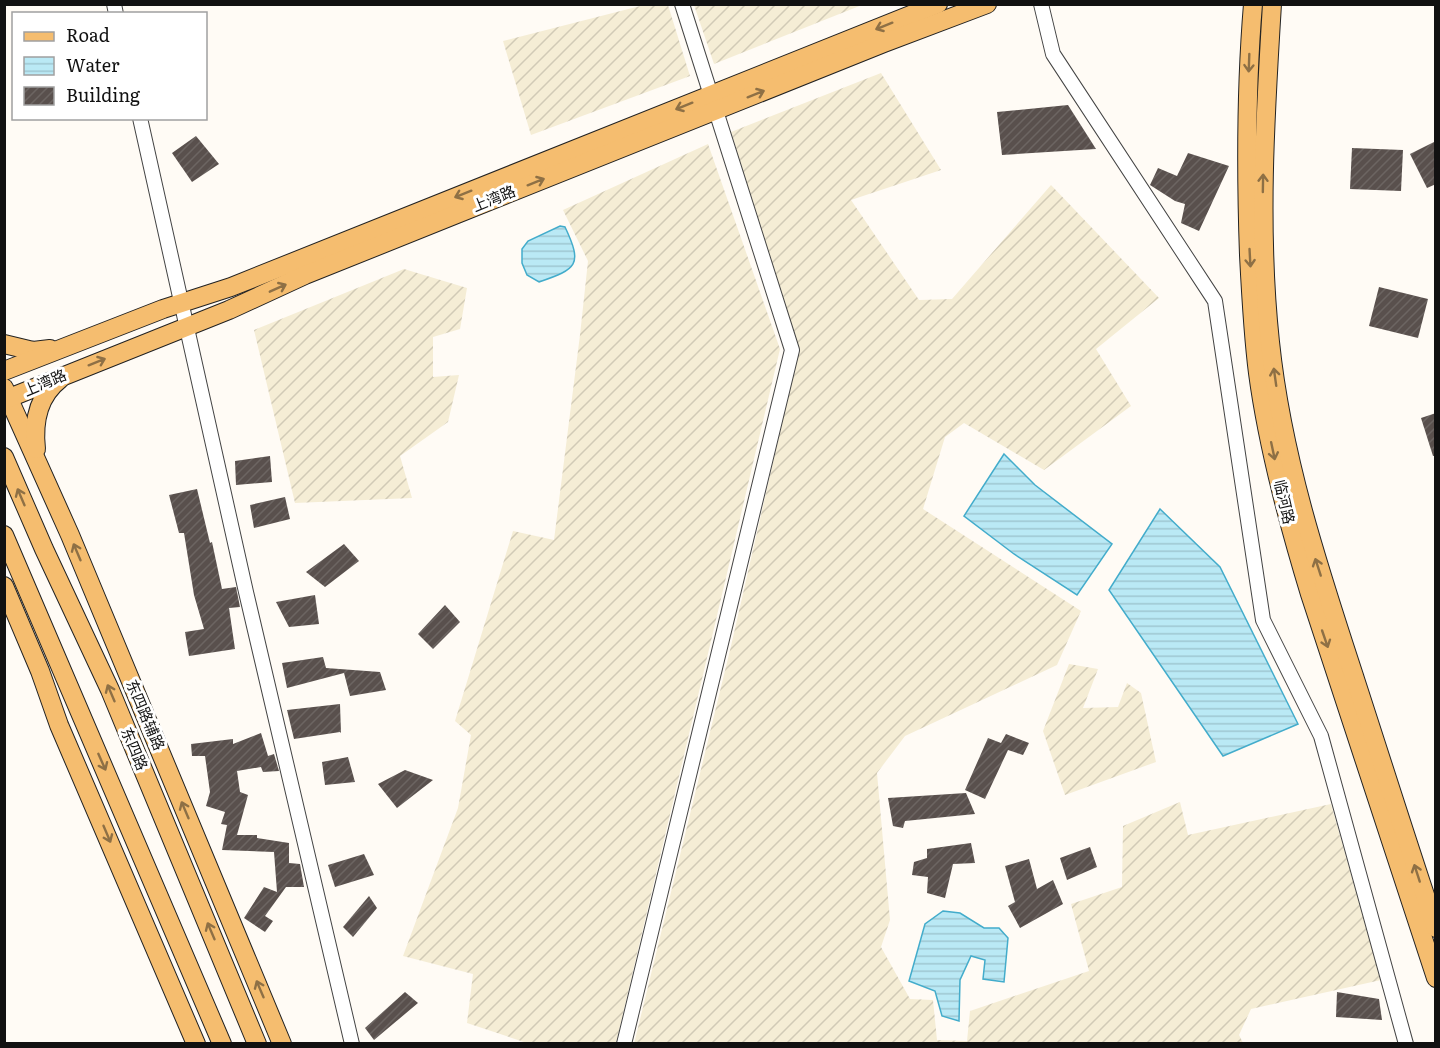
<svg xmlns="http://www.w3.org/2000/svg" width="1440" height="1048" viewBox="0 0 1440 1048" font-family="Literata,'Noto Sans SC',serif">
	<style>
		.farmland { fill: url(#farmland-furrows) }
		.water { fill: url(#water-rules); stroke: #43accb; stroke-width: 1.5 }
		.building { fill: url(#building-hatch) }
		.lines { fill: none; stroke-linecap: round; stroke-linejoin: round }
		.minor-casing { stroke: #444; stroke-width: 16 }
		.major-casing { stroke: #222; stroke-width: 20 }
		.minor { stroke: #fff; stroke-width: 14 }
		.major { stroke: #f5bd6f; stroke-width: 18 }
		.oneway { stroke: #8e7045 }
		.labels { text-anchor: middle; stroke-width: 6; stroke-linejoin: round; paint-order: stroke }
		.street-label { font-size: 15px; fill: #111; stroke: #fff }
	</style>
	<defs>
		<pattern id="farmland-furrows" width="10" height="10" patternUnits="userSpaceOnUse" patternTransform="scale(1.5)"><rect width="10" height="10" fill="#f5edd5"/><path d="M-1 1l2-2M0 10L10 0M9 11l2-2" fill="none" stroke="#d1cab6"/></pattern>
		<pattern id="water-rules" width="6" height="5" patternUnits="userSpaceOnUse" patternTransform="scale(1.5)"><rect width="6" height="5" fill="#bae9f5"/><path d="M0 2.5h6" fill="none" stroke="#9fc7d1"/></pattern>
		<pattern id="building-hatch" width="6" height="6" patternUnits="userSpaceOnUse" patternTransform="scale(1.5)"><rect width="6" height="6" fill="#59504d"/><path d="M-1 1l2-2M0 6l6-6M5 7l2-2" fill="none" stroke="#6c6562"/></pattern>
	</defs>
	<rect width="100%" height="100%" fill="#fffbf5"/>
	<g class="farmland">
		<polygon points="648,4 668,5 690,76 531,135 503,41"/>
		<polygon points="694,5 694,4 862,5 714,64"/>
		<polygon points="881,73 941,170 851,200 919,300 952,299 1051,185 1159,298 1096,349 1131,406 1044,470 964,423 945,437 923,509 1081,611 1057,665 905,736 877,773 890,920 881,947 910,999 933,1000 937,1040 967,1041 970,1011 1089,971 1071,904 1122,887 1123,826 1180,802 1188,835 1331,804 1381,980 1251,1009 1239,1035 1243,1043 634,1044 731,646 798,353 731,132"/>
		<polygon points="708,144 780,349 616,1043 527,1043 467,1023 473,974 403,956 458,808 471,735 455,721 513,531 554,540 580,335 588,261 563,210"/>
		<polygon points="404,269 467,288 460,329 433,337 433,377 459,375 448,422 400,456 412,498 295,503 254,330"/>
		<polygon points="1069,664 1098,669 1083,708 1118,707 1127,683 1141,693 1156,762 1065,795 1043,731"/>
	</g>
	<g class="water">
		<path d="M560,226L565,227C583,265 577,269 539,282L527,275L522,263V249L528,241Z"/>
		<polygon points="1004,454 1035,485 1112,544 1077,595 1014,554 964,516"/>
		<polygon points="1160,509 1220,567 1298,724 1223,756 1109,590"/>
		<polygon points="943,911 960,913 984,928 999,928 1008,938 1004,982 983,979 985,960 971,956 960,980 959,1021 942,1016 935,991 909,981 925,924"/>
	</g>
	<g class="building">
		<polygon points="1068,105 1096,149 1002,155 997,112"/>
		<polygon points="196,136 219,164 192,182 172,153"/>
		<polygon points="1436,141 1436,184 1427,188 1410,154"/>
		<polygon points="1352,148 1403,150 1401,191 1350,189"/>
		<polygon points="1188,153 1229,166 1199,231 1181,223 1185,204 1175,201 1150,185 1158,168 1177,176"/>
		<polygon points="1379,287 1428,299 1418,338 1369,326"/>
		<polygon points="1436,413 1436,456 1433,456 1421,418"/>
		<polygon points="270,456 272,482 236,485 235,461"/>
		<polygon points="197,489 210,543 212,542 222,589 236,587 240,607 229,608 235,649 189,656 185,632 204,629 194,595 184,533 179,533 169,495"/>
		<polygon points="285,497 290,519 254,528 250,505"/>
		<polygon points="344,544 359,561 325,587 306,572"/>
		<polygon points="315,595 319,624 289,627 276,602"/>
		<polygon points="445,605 460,622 433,649 418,634"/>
		<polygon points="323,657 326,668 380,672 386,690 350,696 344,673 287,688 282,663"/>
		<polygon points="340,704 341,733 340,732 294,739 287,710"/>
		<polygon points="261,733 268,756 274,754 279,771 263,772 261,767 237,771 240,792 248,795 237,835 257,835 257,838 289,843 289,863 300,864 304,887 286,887 265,916 273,921 265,932 244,918 264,887 277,892 274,852 222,850 227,825 221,824 225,812 206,806 210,792 205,756 192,756 191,744 233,739 233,744"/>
		<polygon points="1006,734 1029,743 1023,755 1008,750 985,799 965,790 988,738 1001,743"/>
		<polygon points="348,757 355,782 325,785 322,762"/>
		<polygon points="405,770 433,780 397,808 378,784"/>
		<polygon points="966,793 975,814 905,821 903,828 893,826 888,798"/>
		<polygon points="971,843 975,863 953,864 945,898 927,893 928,877 912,875 914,862 927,858 927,849"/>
		<polygon points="1090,847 1097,867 1067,880 1060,858"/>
		<polygon points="364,854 374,875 335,887 328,865"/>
		<polygon points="1029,859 1037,889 1053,880 1063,904 1020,928 1008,906 1015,902 1005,866"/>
		<polygon points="369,896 377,908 353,937 343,927"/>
		<polygon points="405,992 418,1003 374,1040 365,1028"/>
		<polygon points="1337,992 1379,999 1382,1020 1336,1017"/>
	</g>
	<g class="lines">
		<defs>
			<g id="minor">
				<polyline points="114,4 116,14"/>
				<polyline points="1041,4 1053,54 1215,301 1263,620 1321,736 1406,1044"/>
				<polyline points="140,118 246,592 352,1044"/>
				<polyline points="624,1044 792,350 682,4"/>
			</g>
			<g id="major">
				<path d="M1253,4C1246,88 1246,171 1249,255C1251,294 1253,334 1258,373C1268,448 1288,522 1310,594L1436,978"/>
				<path d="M1272,4C1265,117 1258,230 1270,342C1282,458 1319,569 1355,679C1382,762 1408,845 1436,928"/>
				<polyline points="4,344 33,351 50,349"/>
				<polyline points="4,371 163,309 231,287 938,4"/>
				<polyline points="4,388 70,535 282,1044"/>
				<polyline points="4,400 229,310 305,275 457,214 884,43 987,4"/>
				<path d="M36,449C33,422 38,396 60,379"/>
				<polyline points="4,457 44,549 110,690 257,1044"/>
				<polyline points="4,535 222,1044"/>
				<polyline points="4,586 40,671 59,725 196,1044"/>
			</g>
		</defs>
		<use href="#minor" class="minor-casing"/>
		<use href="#major" class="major-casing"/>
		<use href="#minor" class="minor"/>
		<use href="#major" class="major"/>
	</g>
	<defs><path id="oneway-shaft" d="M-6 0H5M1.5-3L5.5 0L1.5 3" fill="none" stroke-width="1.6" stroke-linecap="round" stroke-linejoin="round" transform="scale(1.5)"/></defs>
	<g class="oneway">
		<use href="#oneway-shaft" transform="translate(884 26) rotate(158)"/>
		<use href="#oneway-shaft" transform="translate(1249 63) rotate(92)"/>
		<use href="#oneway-shaft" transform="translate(756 94) rotate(-22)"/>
		<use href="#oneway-shaft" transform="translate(684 106) rotate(158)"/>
		<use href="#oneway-shaft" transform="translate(536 182) rotate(-22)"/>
		<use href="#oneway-shaft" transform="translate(1263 183) rotate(-89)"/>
		<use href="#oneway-shaft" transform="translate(463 194) rotate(158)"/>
		<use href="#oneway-shaft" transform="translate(1250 258) rotate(87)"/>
		<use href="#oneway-shaft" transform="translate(278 288) rotate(-24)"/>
		<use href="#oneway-shaft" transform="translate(97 362) rotate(-22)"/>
		<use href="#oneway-shaft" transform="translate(1275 377) rotate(-98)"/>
		<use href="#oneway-shaft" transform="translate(1273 451) rotate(78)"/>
		<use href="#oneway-shaft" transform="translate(21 497) rotate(-113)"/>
		<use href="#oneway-shaft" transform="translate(77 552) rotate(-113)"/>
		<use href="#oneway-shaft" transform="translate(1318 567) rotate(-108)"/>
		<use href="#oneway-shaft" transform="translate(1325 639) rotate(71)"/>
		<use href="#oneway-shaft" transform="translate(111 693) rotate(-113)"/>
		<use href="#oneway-shaft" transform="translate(102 762) rotate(66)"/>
		<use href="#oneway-shaft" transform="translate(185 810) rotate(-113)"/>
		<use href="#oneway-shaft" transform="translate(107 834) rotate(67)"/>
		<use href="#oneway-shaft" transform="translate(1417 873) rotate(-108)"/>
		<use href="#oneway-shaft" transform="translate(211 931) rotate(-113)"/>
		<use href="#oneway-shaft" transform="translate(260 989) rotate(-113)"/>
	</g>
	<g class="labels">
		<g class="street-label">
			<text transform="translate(494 199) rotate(-22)" y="5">上湾路</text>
			<text transform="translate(45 383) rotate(-23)" y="5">上湾路</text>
			<text transform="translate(1284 502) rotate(77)" y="5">临河路</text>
			<text transform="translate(145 715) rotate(67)" y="5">东四路辅路</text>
			<text transform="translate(134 749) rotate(67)" y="5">东四路</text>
		</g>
	</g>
	<rect width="1440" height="1048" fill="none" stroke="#111111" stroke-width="12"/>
	<rect x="12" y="12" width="195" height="108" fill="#ffffff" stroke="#a0a0a0" stroke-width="1.5"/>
	<rect x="24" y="32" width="30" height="9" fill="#f5bd6f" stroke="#a0a0a0" stroke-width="1.5"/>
	<text x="66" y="42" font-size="18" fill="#111111">Road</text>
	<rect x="24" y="57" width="30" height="18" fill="url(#water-rules)" stroke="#a0a0a0" stroke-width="1.5"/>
	<text x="66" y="72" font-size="18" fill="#111111">Water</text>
	<rect x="24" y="87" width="30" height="18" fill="url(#building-hatch)" stroke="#a0a0a0" stroke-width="1.5"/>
	<text x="66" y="102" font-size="18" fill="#111111">Building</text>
</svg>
